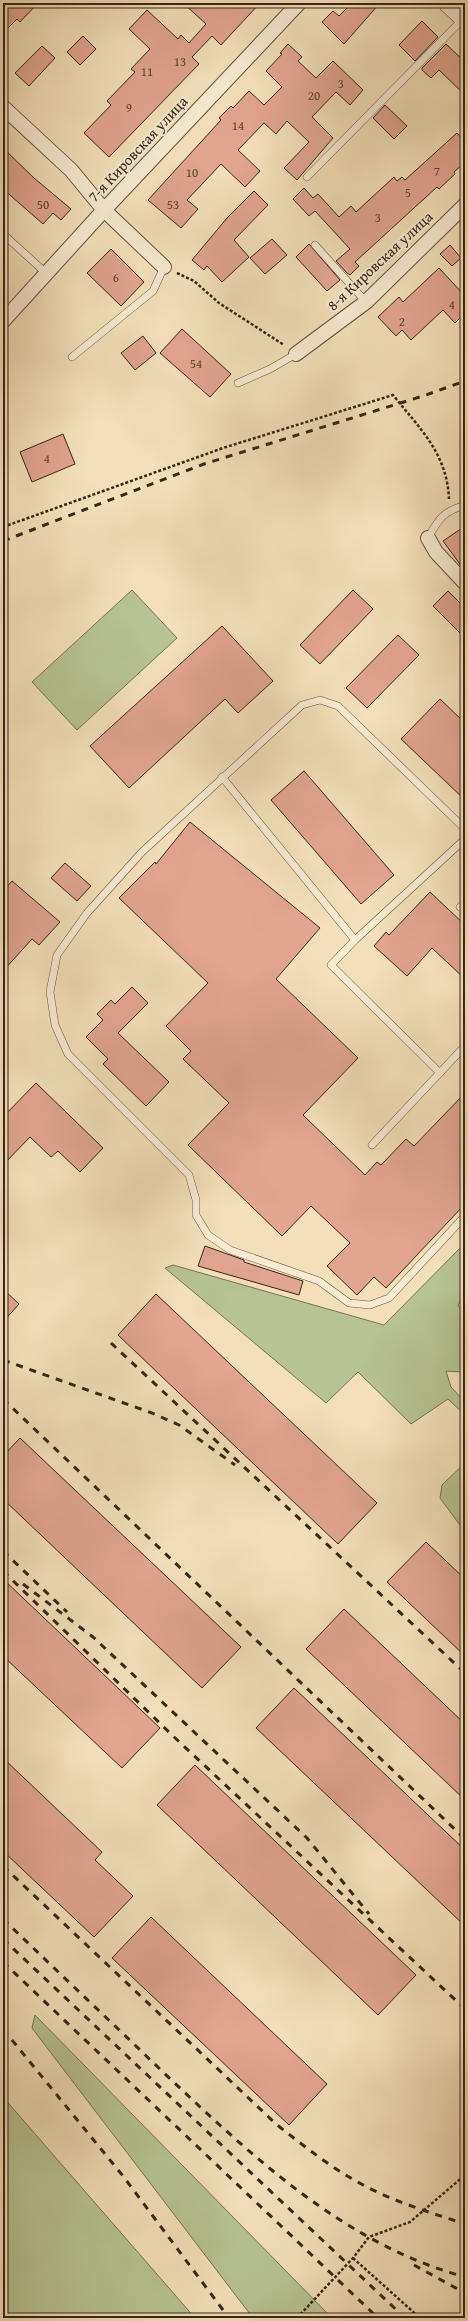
<svg xmlns="http://www.w3.org/2000/svg" width="468" height="2321" viewBox="0 0 468 2321" font-family="'Gentium Book Plus',serif">
	<style>
		.green { fill: #b7c392; stroke: #787454 }
		.building { fill: #e1a590; stroke: #382417 }
		.lines { fill: none; stroke-linecap: round; stroke-linejoin: round }
		.lane-casing { stroke: #675340; stroke-width: 8 }
		.street-casing { stroke: #675340; stroke-width: 16 }
		.secondary-casing { stroke: #382417; stroke-width: 20 }
		.path { stroke: #382417; stroke-width: 2.5; stroke-dasharray: 3 2; stroke-linecap: butt }
		.lane { stroke: #f7ebd2; stroke-width: 7 }
		.street { stroke: #f7ebd2; stroke-width: 14 }
		.secondary { stroke: #f7ebd2; stroke-width: 19 }
		.rail { stroke: #382417; stroke-width: 3; stroke-dasharray: 7 7; stroke-linecap: butt }
		.labels { text-anchor: middle; stroke-width: 4; stroke-linejoin: round; paint-order: stroke }
		.number-label { font-size: 13px; fill: #624435 }
		.street-label { font-size: 15px; fill: #382417; stroke: #f7ebd2 }
	</style>
	<rect width="100%" height="100%" fill="#f3e0b9"/>
	<filter id="stains"><feTurbulence type="fractalNoise" baseFrequency=".005" numOctaves="4"/><feColorMatrix values="0 0 0 0 .2 0 0 0 0 .09 0 0 0 0 .02 0 0 0 .5 -.17"/></filter>
	<radialGradient id="worn" r=".72"><stop offset=".6" stop-color="#630" stop-opacity="0"/><stop offset="1" stop-color="#630" stop-opacity=".3"/></radialGradient>
	<g class="green">
		<polygon points="132,590 177,638 77,730 32,682"/>
		<polygon points="465,1243 465,1288 458,1306 465,1313 465,1375 462,1372 446,1371 451,1387 465,1402 465,1415 448,1399 411,1424 358,1372 326,1403 165,1268 173,1265 384,1325"/>
		<polygon points="465,1463 465,1532 440,1498 442,1485"/>
		<polygon points="35,2015 332,2318 253,2318 32,2028"/>
		<polygon points="3,2097 195,2318 3,2318"/>
	</g>
	<g class="building">
		<polygon points="13,3 38,3 20,22 17,19 3,33 3,13"/>
		<polygon points="183,3 260,3 221,45 212,36 192,57 199,64 109,157 84,133 111,105 107,101 135,72 131,69 150,49 129,29 147,10 178,39 181,35 189,43 206,24"/>
		<polygon points="352,3 380,3 344,44 322,22 333,11 339,16"/>
		<polygon points="422,21 438,37 415,61 399,45"/>
		<polygon points="83,36 96,49 80,65 67,52"/>
		<polygon points="288,44 302,57 298,61 316,78 333,61 363,90 350,105 336,92 312,117 333,138 297,180 284,168 309,142 287,121 276,134 264,123 238,150 260,171 245,187 221,164 187,200 198,209 181,228 148,200 221,120 219,118 231,106 233,108 249,91 264,105 282,87 266,71 282,54 280,53"/>
		<polygon points="446,44 465,62 465,95 439,70 431,78 422,70 422,68"/>
		<polygon points="42,46 55,58 29,86 15,73"/>
		<polygon points="385,105 407,126 394,139 373,118"/>
		<polygon points="457,133 465,142 465,162 454,172 455,174 439,189 437,187 355,262 359,266 350,275 347,273 336,261 350,249 315,211 309,216 293,199 304,188 313,198 318,194 339,217 351,206 356,212 394,177 397,181 402,177 405,180"/>
		<polygon points="3,148 34,178 71,209 61,220 53,213 43,224 3,189"/>
		<polygon points="254,191 268,205 234,240 249,257 222,282 207,266 204,270 192,260 227,218"/>
		<polygon points="272,239 287,255 265,274 250,258"/>
		<polygon points="309,244 340,280 327,291 296,257"/>
		<polygon points="450,245 461,258 452,266 440,254"/>
		<polygon points="111,249 144,282 121,306 87,273"/>
		<polygon points="439,268 465,296 465,313 455,323 443,310 411,340 402,330 396,336 378,317 399,297 403,302"/>
		<polygon points="182,329 231,374 210,397 160,353"/>
		<polygon points="143,336 156,353 135,370 121,353"/>
		<polygon points="63,434 75,464 32,482 20,452"/>
		<polygon points="465,526 465,571 443,541"/>
		<polygon points="353,590 373,609 320,664 300,645"/>
		<polygon points="448,591 465,608 465,638 433,606"/>
		<polygon points="222,626 273,681 238,713 225,699 129,788 90,746"/>
		<polygon points="398,635 419,655 367,708 346,688"/>
		<polygon points="440,699 465,723 465,800 401,739"/>
		<polygon points="304,771 394,875 361,904 271,800"/>
		<polygon points="190,822 320,928 276,979 358,1058 303,1115 365,1175 377,1162 381,1165 406,1139 414,1146 465,1093 465,1204 386,1288 374,1277 357,1295 327,1266 350,1243 311,1206 282,1236 188,1145 229,1103 183,1059 191,1051 166,1026 208,983 119,898 155,862 156,864"/>
		<polygon points="65,863 91,886 77,901 51,878"/>
		<polygon points="12,881 60,922 39,945 32,939 3,971 3,891"/>
		<polygon points="430,892 465,925 465,979 432,948 407,976 374,946 386,932 389,935"/>
		<polygon points="132,987 148,1003 118,1033 169,1082 146,1106 103,1064 108,1059 86,1037 103,1020 97,1014 111,1000 115,1004"/>
		<polygon points="36,1083 103,1148 80,1172 58,1151 51,1157 30,1137 3,1165 3,1117"/>
		<polygon points="205,1246 244,1260 244,1262 303,1281 299,1295 198,1266"/>
		<polygon points="3,1289 19,1304 3,1322"/>
		<polygon points="156,1294 377,1503 338,1544 118,1335"/>
		<polygon points="20,1438 241,1647 202,1688 3,1499 3,1456"/>
		<polygon points="426,1542 465,1579 465,1656 387,1582"/>
		<polygon points="3,1579 160,1728 122,1768 3,1656"/>
		<polygon points="344,1609 465,1724 465,1800 306,1649"/>
		<polygon points="294,1688 465,1850 465,1926 256,1728"/>
		<polygon points="3,1758 102,1852 95,1860 133,1896 94,1937 3,1851"/>
		<polygon points="195,1765 416,1975 378,2015 157,1805"/>
		<polygon points="151,1917 327,2084 289,2125 112,1958"/>
	</g>
	<g class="lines">
		<defs>
			<g id="lane">
				<polyline points="307,177 464,18"/>
				<polyline points="3,234 47,274"/>
				<polyline points="315,245 366,302"/>
				<polyline points="72,357 153,291 164,267"/>
				<polyline points="238,383 270,369 296,354"/>
				<path d="M428,538C439,518 443,512 465,505"/>
				<polyline points="222,777 355,940"/>
				<polyline points="465,829 338,706 320,700 302,705 142,852 87,913 57,955 50,992 55,1025 68,1054 189,1175 196,1200 196,1215 208,1235 230,1250 319,1281 349,1303 370,1305 389,1298 465,1216"/>
				<polyline points="460,907 465,902"/>
				<polyline points="440,1073 331,965 355,940 465,839"/>
				<polyline points="372,1145 465,1046"/>
			</g>
			<g id="street">
				<polyline points="3,107 71,170 104,210 164,267"/>
				<polyline points="3,321 104,210 299,3"/>
				<polyline points="296,354 366,302 465,205"/>
				<polyline points="428,538 436,552 465,583"/>
			</g>
			<polyline id="secondary" points="448,3 465,19"/>
		</defs>
		<use href="#lane" class="lane-casing"/>
		<use href="#street" class="street-casing"/>
		<use href="#secondary" class="secondary-casing"/>
		<g class="path">
			<polyline points="177,273 194,281 219,303 284,345"/>
			<path d="M3,527L223,448L393,395C420,429 447,453 449,499"/>
			<polyline points="353,2258 420,2318"/>
			<polyline points="297,2318 353,2258 369,2237 410,2222 465,2175"/>
		</g>
		<use href="#lane" class="lane"/>
		<use href="#street" class="street"/>
		<use href="#secondary" class="secondary"/>
		<g class="rail">
			<polyline points="3,541 204,464 423,396 465,381"/>
			<polyline points="111,1343 465,1673"/>
			<polyline points="3,1360 152,1413 179,1425 235,1465"/>
			<polyline points="3,1399 465,1839"/>
			<polyline points="3,1551 67,1612"/>
			<polyline points="3,1571 173,1736 465,2009"/>
			<polyline points="23,1584 93,1637 307,1838 369,1914"/>
			<path d="M3,1866L276,2124C305,2147 334,2170 367,2187C398,2203 432,2213 465,2224"/>
			<path d="M3,1919C56,1970 110,2021 163,2072C252,2156 344,2244 465,2277"/>
			<polyline points="3,1939 405,2318"/>
			<polyline points="3,1962 378,2318"/>
			<polyline points="3,2029 123,2176 229,2318"/>
			<polyline points="414,2265 465,2293"/>
		</g>
	</g>
	<g class="labels">
		<g class="number-label">
			<text x="180" y="66">13</text>
			<text x="147" y="76">11</text>
			<text x="341" y="88">3</text>
			<text x="314" y="100">20</text>
			<text x="129" y="112">9</text>
			<text x="238" y="130">14</text>
			<text x="437" y="176">7</text>
			<text x="192" y="177">10</text>
			<text x="408" y="197">5</text>
			<text x="43" y="209">50</text>
			<text x="173" y="209">53</text>
			<text x="378" y="222">3</text>
			<text x="116" y="282">6</text>
			<text x="452" y="309">4</text>
			<text x="402" y="326">2</text>
			<text x="196" y="368">54</text>
			<text x="47" y="463">4</text>
		</g>
		<g class="street-label">
			<text transform="translate(138 149) rotate(-47)" y="5">7-я Кировская улица</text>
			<text transform="translate(380 261) rotate(-43)" y="5">8-я Кировская улица</text>
		</g>
	</g>
	<rect width="468" height="2321" fill="none" stroke="#f3e0b9" stroke-width="16"/>
	<rect x="4" y="4" width="460" height="2313" fill="none" stroke="#382417" stroke-width="2"/>
	<rect x="8" y="8" width="452" height="2305" fill="none" stroke="#382417"/>
	<rect width="100%" height="100%" filter="url(#stains)"/>
	<rect width="100%" height="100%" fill="url(#worn)"/>
</svg>
